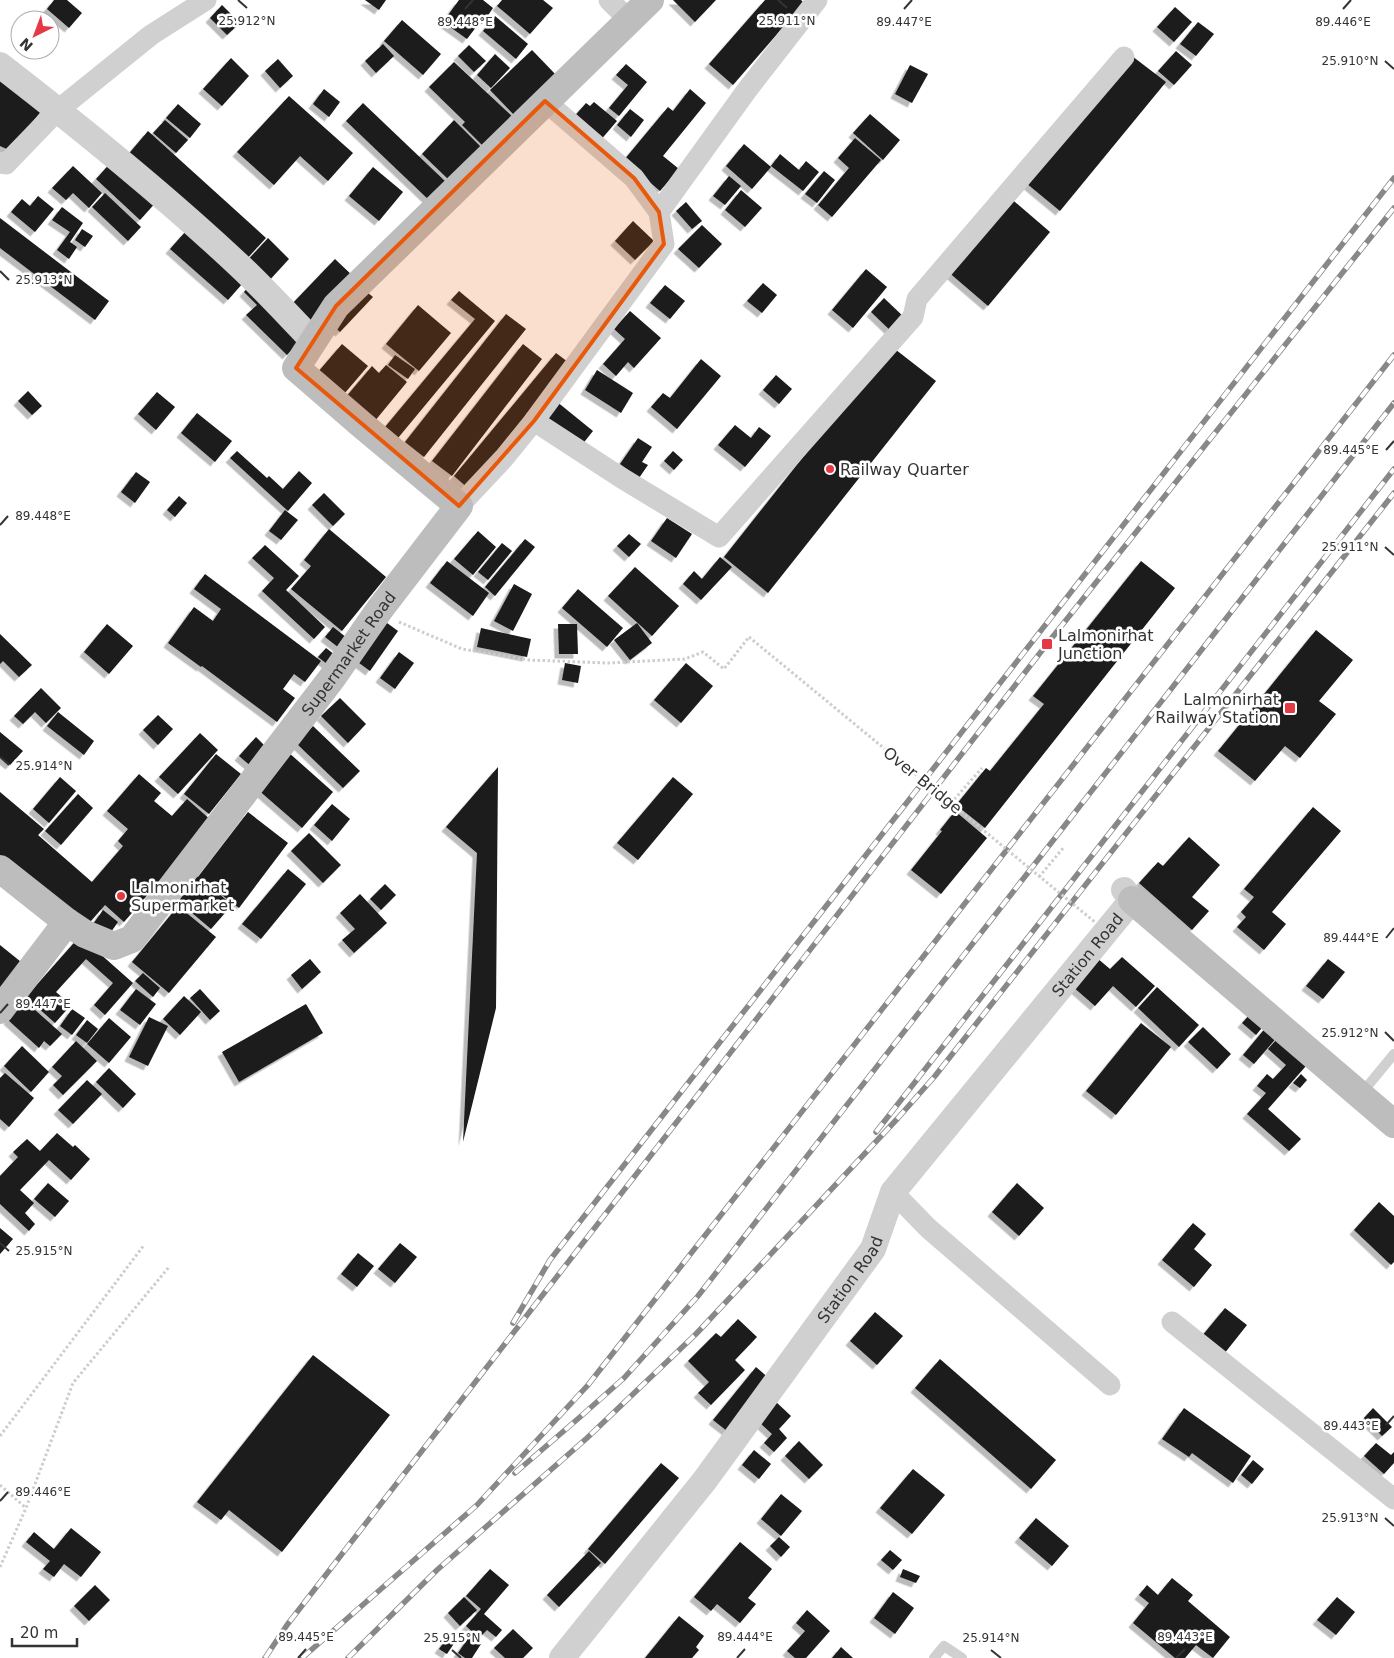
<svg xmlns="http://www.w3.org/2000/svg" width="1394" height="1658" viewBox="0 0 1394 1658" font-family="'DejaVu Sans',sans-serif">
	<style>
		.building { fill: #1a1a1a; filter: url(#shadow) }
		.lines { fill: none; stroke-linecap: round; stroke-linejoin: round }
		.path { stroke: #cdcdcd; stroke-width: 3; stroke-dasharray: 2.5 2.5; stroke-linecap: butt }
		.service { stroke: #d0d0d0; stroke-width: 10 }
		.minor { stroke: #d0d0d0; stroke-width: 21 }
		.tertiary { stroke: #d0d0d0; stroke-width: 26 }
		.secondary { stroke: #bdbdbd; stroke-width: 28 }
		.rail-casing { stroke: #888; stroke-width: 5.5 }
		.rail { stroke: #fff; stroke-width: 4; stroke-dasharray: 11; stroke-linecap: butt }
		.path-bridge { stroke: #cdcdcd; stroke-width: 3; stroke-dasharray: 2.5 2.5; stroke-linecap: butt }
		.marked { fill: #e8590c; fill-opacity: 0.2; stroke: #e8590c; stroke-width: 4; stroke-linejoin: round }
		.ticks { fill: none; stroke: #333; stroke-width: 2 }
		.poi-dot { fill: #e63946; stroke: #fff; stroke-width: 2 }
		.labels { text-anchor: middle; stroke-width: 5; stroke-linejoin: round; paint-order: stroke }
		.poi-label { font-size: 16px; fill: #333; stroke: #fff; text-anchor: start }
		.street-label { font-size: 16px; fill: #333; stroke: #fff }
		.ticks-label { font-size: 12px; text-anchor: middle; fill: #333; stroke: #fff; stroke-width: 5; stroke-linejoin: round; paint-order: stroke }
	</style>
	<defs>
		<filter id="shadow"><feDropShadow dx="-4.5" dy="4.5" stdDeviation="0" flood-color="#0004"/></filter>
	</defs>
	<rect width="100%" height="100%" fill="#fff"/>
	<g class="building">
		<polygon points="54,0 67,0 82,13 69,28 47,9"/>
		<polygon points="365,0 386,0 379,10"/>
		<polygon points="459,0 483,0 493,8 482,24 480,22 467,39 443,22"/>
		<polygon points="502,0 543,0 553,8 530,34 497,6"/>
		<polygon points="673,0 716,0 695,22"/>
		<polygon points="765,0 801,0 804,3 733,85 709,64"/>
		<polygon points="222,5 240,23 227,35 210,18"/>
		<polygon points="1175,7 1192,22 1174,42 1157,27"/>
		<polygon points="495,16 528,44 516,59 483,31"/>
		<polygon points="402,20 441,54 423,75 384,41"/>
		<polygon points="1198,22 1214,34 1196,56 1180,44"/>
		<polygon points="383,44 394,56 376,73 365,61"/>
		<polygon points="469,45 486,61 474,72 458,56"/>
		<polygon points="532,50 559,78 517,118 490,90"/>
		<polygon points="1176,51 1192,65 1174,85 1158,71"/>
		<polygon points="495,54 510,68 491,88 477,75"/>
		<polygon points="1132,56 1166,82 1060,211 1026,183"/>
		<polygon points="231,58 249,76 222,106 203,89"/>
		<polygon points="278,59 293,76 280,88 265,71"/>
		<polygon points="454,62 515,119 486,149 462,125 465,122 429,87"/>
		<polygon points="626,64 647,82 619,116 609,108 628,85 616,75"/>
		<polygon points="910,65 928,74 912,103 895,94"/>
		<polygon points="0,74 44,108 9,150 0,146"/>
		<polygon points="324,89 340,102 329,117 313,104"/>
		<polygon points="690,89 706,103 663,156 679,169 660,191 624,160 668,107 673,111"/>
		<polygon points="289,96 353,153 328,181 300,156 274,185 237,152"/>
		<polygon points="594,102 617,121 599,142 572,119 586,103 590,106"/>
		<polygon points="363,103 448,184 431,202 346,121"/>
		<polygon points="178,104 201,124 190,138 166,118"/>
		<polygon points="630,109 644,120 631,137 617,125"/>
		<polygon points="870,114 900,140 883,160 853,133"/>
		<polygon points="165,120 188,140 176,153 153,133"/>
		<polygon points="454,120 481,147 449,180 422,154"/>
		<polygon points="148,131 266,238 243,263 126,157"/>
		<polygon points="855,138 881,160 832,217 818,205 849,168 838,158"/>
		<polygon points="744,144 771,167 752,189 726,166"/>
		<polygon points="780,154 799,170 806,161 819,172 803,191 771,166"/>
		<polygon points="114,159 158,200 140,220 96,179"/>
		<polygon points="73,166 102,193 89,208 73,193 66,200 52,188"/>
		<polygon points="373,167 403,192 379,221 349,196"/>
		<polygon points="824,171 835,180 817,203 805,194"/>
		<polygon points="729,176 741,186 725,205 713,196"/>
		<polygon points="741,190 762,208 745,227 725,210"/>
		<polygon points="105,193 141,227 128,241 92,207"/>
		<polygon points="38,196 54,209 35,232 11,212 22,199 30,206"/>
		<polygon points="1008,196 1050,232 988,306 946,270"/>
		<polygon points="686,202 702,221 692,229 676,211"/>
		<polygon points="62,207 83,223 70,242 77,247 69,259 57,250 70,232 52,220"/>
		<polygon points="0,218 109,301 95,320 0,248"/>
		<polygon points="633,221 654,241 635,260 615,241"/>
		<polygon points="702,225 722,244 699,268 678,249"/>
		<polygon points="82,229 93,236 85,247 75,240"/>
		<polygon points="185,232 243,283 228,300 170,249"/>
		<polygon points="268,238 289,259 266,284 244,264"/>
		<polygon points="335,259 356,279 310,326 290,306"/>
		<polygon points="866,269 887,287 853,328 832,310"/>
		<polygon points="252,283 306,335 287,355 246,315 257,305 244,292"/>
		<polygon points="763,283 777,295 762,313 747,301"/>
		<polygon points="665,285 685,301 670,319 650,303"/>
		<polygon points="362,288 373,297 340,332 330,323"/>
		<polygon points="459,291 495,321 398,438 385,427 475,319 451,300"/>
		<polygon points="884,298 907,320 894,334 871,312"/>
		<polygon points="418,305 451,333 419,371 386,344"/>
		<polygon points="630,311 661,338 634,368 628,362 616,376 603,364 625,339 614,329"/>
		<polygon points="506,314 526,329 424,457 405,442"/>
		<polygon points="342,344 368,366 344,394 318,372"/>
		<polygon points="523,344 542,359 452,476 432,461"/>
		<polygon points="891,346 936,381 768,593 724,557"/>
		<polygon points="556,353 572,365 469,489 454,476"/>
		<polygon points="395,355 415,369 408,379 388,365"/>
		<polygon points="701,359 721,376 677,429 651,407 663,393 670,398"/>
		<polygon points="386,365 407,382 374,422 345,398 372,366 379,373"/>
		<polygon points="597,370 633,393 621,413 585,390"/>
		<polygon points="776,375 792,389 779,404 763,390"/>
		<polygon points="28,391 42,406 32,415 18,401"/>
		<polygon points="157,392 175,407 156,430 138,414"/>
		<polygon points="556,401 593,431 581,446 544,416"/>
		<polygon points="197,413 232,441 215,462 181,433"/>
		<polygon points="735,425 751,438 759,427 771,436 745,467 718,445"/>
		<polygon points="638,438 652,447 642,462 648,465 639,478 620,464"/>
		<polygon points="237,451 267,478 269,476 283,489 299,471 312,483 288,511 230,458"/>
		<polygon points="673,451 683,460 674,470 664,461"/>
		<polygon points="136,472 150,482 135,503 121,492"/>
		<polygon points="324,493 345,514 333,526 312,505"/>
		<polygon points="179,496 187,503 175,517 167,510"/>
		<polygon points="285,510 298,520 281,540 269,531"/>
		<polygon points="667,518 692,534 676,558 651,541"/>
		<polygon points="329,529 386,577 342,631 291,589 311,566 304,560"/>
		<polygon points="478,531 496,547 473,575 454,559"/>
		<polygon points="629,534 641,544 629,557 617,546"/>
		<polygon points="525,539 535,547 495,596 485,587"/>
		<polygon points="502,543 512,551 488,580 478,572"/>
		<polygon points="265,545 299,576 286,590 325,627 314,639 262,591 274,578 252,558"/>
		<polygon points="720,557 732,567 701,600 683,584 694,571 702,579"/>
		<polygon points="447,561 489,593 473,616 430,583"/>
		<polygon points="1141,561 1175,588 985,828 956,805 986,768 990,771 1044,704 1033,696"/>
		<polygon points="635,567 679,606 652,636 608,596"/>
		<polygon points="205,574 321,661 305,682 294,674 283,689 295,698 277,722 202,666 201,667 168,643 194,607 213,621 221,609 194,589"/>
		<polygon points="514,584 532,594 513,631 494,621"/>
		<polygon points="578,589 623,628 607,647 562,608"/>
		<polygon points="383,620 398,631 370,671 355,660"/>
		<polygon points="637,623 652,643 630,660 614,640"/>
		<polygon points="107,624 133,646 109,674 84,652"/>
		<polygon points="558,624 577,624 578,654 559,654"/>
		<polygon points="333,627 351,641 343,651 325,637"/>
		<polygon points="481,628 531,639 527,657 477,647"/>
		<polygon points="1316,630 1353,660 1319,701 1336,714 1300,758 1285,746 1255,781 1218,751"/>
		<polygon points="0,634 32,665 19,677 3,661 0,664"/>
		<polygon points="326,648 339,658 331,667 318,657"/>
		<polygon points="399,652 414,663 395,689 380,678"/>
		<polygon points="565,663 581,666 578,683 562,680"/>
		<polygon points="686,663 713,686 681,723 654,700"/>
		<polygon points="41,688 61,708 46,723 35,712 23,724 14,716"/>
		<polygon points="340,698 366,724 348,743 321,716"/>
		<polygon points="58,712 94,741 84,755 47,726"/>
		<polygon points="158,715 173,729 158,745 143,730"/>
		<polygon points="313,726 360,771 343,788 296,743"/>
		<polygon points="0,732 23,751 10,765 0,757"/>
		<polygon points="200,733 218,750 178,794 159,777"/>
		<polygon points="256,737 269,750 253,768 239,756"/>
		<polygon points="288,752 333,792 302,828 256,788"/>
		<polygon points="216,754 241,774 209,814 184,794"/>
		<polygon points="498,767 496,1008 463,1142 477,853 446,827"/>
		<polygon points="139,774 161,793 154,801 172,816 187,799 212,821 124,922 105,905 84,929 0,856 0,792 44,829 38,835 92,882 123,846 118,841 128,829 107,811"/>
		<polygon points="60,777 76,791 49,823 33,809"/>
		<polygon points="673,777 693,794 638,860 617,843"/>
		<polygon points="78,794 93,808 61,845 45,831"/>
		<polygon points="332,804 350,819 332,841 314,825"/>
		<polygon points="1313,807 1341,831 1272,912 1286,924 1264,950 1237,927 1246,917 1241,912 1254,897 1244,889"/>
		<polygon points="955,811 987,838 941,894 911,870 942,831 940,830"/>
		<polygon points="248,812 288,843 239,908 210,886 232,905 211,929 172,896 193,872 198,877"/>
		<polygon points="309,833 341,865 323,883 291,851"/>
		<polygon points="1189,837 1220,865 1192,897 1209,911 1192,930 1139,883 1158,862 1163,866"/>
		<polygon points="288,869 306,884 261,939 242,924"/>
		<polygon points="385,884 396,895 381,910 370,899"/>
		<polygon points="360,894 387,923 354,953 342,940 355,929 340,913"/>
		<polygon points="178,906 216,937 169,993 132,962"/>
		<polygon points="103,910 118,922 106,939 91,927"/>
		<polygon points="80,936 133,983 105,1015 94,1005 113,983 86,959 56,992 71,1005 55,1023 26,997"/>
		<polygon points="0,945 26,966 0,998"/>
		<polygon points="1122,957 1155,986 1136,1007 1113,986 1095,1006 1072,986 1097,958 1110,969"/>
		<polygon points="310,959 321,972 302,989 291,975"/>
		<polygon points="1328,959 1345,972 1323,999 1306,986"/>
		<polygon points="143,973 160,988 153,997 135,981"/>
		<polygon points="1157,987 1199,1025 1179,1047 1138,1008"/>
		<polygon points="136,989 156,1004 140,1025 120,1010"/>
		<polygon points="200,989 220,1011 210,1020 190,998"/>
		<polygon points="184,996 201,1012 180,1035 163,1019"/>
		<polygon points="25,1001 62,1034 50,1046 44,1041 39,1048 8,1020"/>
		<polygon points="306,1004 323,1033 239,1082 222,1052"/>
		<polygon points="72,1009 85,1018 72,1035 60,1026"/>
		<polygon points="1252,1012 1266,1023 1256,1035 1242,1023"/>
		<polygon points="149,1017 168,1026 148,1066 129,1057"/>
		<polygon points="109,1018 131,1037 109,1063 87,1044"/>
		<polygon points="87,1020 98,1029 87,1043 76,1035"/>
		<polygon points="1141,1023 1171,1047 1116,1115 1086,1091"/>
		<polygon points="1267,1026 1279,1035 1254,1064 1243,1055"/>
		<polygon points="1203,1027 1231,1054 1217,1069 1188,1042"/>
		<polygon points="1284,1031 1313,1058 1268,1109 1301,1139 1289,1151 1247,1114 1266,1093 1257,1086 1267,1074 1273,1079 1286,1065 1268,1049"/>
		<polygon points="76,1041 97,1061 63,1095 53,1085 62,1076 52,1067"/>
		<polygon points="22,1046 49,1072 31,1092 4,1066"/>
		<polygon points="109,1068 136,1094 123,1108 96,1082"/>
		<polygon points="5,1073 34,1098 9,1127 0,1119 0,1078"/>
		<polygon points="1301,1074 1307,1080 1300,1088 1293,1083"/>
		<polygon points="87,1080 102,1094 73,1124 58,1110"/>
		<polygon points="57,1133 73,1147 75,1145 90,1159 71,1180 49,1160 20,1190 34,1203 25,1213 35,1224 29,1231 0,1204 0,1176 18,1157 13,1152 27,1139 40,1151"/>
		<polygon points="48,1183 69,1201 55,1217 34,1199"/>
		<polygon points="1017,1183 1044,1208 1019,1236 992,1212"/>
		<polygon points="1379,1202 1394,1216 1394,1262 1391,1265 1354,1230"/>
		<polygon points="1193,1223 1206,1234 1194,1249 1212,1265 1194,1287 1162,1260"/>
		<polygon points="0,1228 13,1239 0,1254"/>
		<polygon points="400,1243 417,1257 395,1283 378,1269"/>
		<polygon points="358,1253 374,1266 357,1287 341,1274"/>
		<polygon points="1225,1308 1247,1325 1224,1354 1202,1336"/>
		<polygon points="875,1312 903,1336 877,1365 850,1341"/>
		<polygon points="738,1319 757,1337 735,1360 745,1370 711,1405 698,1393 709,1382 688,1361 716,1333 721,1337"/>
		<polygon points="313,1355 390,1415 282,1552 229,1510 221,1520 197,1502"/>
		<polygon points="940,1359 1056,1460 1031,1489 915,1388"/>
		<polygon points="756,1367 770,1379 727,1431 713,1420"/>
		<polygon points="774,1400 791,1416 779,1429 787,1438 774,1452 764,1443 772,1434 756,1419"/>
		<polygon points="1184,1408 1251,1456 1233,1483 1192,1453 1189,1457 1162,1439"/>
		<polygon points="1373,1408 1392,1427 1382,1436 1364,1418"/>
		<polygon points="799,1441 823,1465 809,1479 785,1456"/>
		<polygon points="1376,1443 1391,1455 1394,1452 1394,1463 1384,1474 1364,1456"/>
		<polygon points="754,1450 771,1464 759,1479 742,1465"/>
		<polygon points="1253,1460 1264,1469 1252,1484 1241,1475"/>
		<polygon points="661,1463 679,1478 605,1564 588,1549"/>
		<polygon points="913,1469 945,1495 912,1534 880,1508"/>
		<polygon points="781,1494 802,1511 781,1536 761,1519"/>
		<polygon points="1036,1518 1069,1546 1052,1566 1019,1538"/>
		<polygon points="71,1528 101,1552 81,1577 64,1564 54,1577 43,1569 50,1561 26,1542 34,1532 54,1549"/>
		<polygon points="779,1537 790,1547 781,1557 770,1546"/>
		<polygon points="740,1542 772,1569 748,1598 756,1604 740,1623 717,1604 711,1611 694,1597"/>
		<polygon points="890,1550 902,1560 893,1570 881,1560"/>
		<polygon points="589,1551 601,1563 559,1607 547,1595"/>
		<polygon points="490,1569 509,1585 484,1614 502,1630 496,1637 487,1630 479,1638 466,1626 481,1609 466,1596"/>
		<polygon points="903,1569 920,1576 916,1583 900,1577"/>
		<polygon points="1172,1578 1193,1595 1188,1601 1230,1637 1213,1658 1196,1645 1185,1658 1175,1658 1133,1623 1149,1603 1139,1595 1147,1585 1158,1595"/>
		<polygon points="95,1585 110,1600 89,1621 74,1606"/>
		<polygon points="893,1592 914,1608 895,1634 874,1618"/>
		<polygon points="464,1597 477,1610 460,1626 448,1613"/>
		<polygon points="1337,1597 1355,1612 1336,1635 1317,1620"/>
		<polygon points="807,1610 830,1631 806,1658 795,1658 787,1651 805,1631 796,1623"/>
		<polygon points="679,1616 704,1636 696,1647 699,1650 692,1658 645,1658"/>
		<polygon points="513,1629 533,1648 523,1658 505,1658 494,1648"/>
		<polygon points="450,1634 457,1639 447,1654 439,1649"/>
		<polygon points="469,1637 481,1644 472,1658 465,1658 458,1653"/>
		<polygon points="841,1647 853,1658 832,1658"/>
	</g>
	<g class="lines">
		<g class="path">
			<polyline points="399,622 462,649 529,660 608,663 685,659 703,652 724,669 749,637"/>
			<polyline points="951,803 982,768"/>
			<polyline points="1039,877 1064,847"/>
			<polyline points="0,1436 144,1245"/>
			<polyline points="0,1485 26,1508"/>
			<polyline points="0,1567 26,1508 73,1383 169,1267"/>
		</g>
		<g class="service">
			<polyline points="1361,1094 1394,1054"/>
			<polyline points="934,1658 944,1646 962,1658"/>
		</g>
		<g class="minor">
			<polyline points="609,0 630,21"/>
			<polyline points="545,101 634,178 659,212"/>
			<polyline points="0,163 6,164 58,110 151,35 206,0"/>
			<polyline points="534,421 620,477 719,537 913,317 917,299 1124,57"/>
			<polyline points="459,506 504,458 534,421 664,244 659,212 747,90 817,0"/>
			<polyline points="893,1192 928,1228 1110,1385"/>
			<polyline points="1172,1322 1394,1499"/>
		</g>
		<g class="tertiary">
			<path d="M0,65C84,130 167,197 244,270C268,293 290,317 313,341"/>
			<path id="s1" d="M562,1658L705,1480L873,1249L893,1192L1132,900L1124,890"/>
		</g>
		<g class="secondary">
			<path id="s2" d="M0,869L67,922L85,934L114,946L132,939L332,678L380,609L459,506L362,425L296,368L336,306L650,0"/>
			<polyline points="1132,900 1394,1124"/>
			<polyline points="0,1010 67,922"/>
		</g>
		<defs>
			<g id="rail">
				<polyline points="876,1132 1394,469"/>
				<polyline points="513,1323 550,1260 1394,178"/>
				<polyline points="515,1473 580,1417 624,1378 698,1296 1394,403"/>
				<polyline points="265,1658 287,1625 1047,644 1394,208"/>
				<polyline points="302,1658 477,1505 588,1385 1394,355"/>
				<polyline points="348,1658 437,1570 587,1438 696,1334 898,1118 935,1076 1394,493"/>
			</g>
		</defs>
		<use href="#rail" class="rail-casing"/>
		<use href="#rail" class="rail"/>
		<polyline class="path-bridge" points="749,637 1096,923"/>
	</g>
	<path class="marked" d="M545,101L634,178L659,212L664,244L534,421L459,506L296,368L336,306Z"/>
	<path class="ticks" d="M238,0L247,8M778,0L787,8M465,9L473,0M904,9L912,0M1343,9L1351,0M1385,61L1394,69M0,271L9,280M1386,450L1394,441M0,525L8,516M1385,547L1394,555M0,757L9,765M1386,938L1394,928M0,1013L8,1004M1385,1032L1394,1041M0,1243L9,1251M1386,1425L1394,1416M0,1501L8,1492M1385,1518L1394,1526M452,1650L461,1658M991,1650L1001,1658M298,1658L306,1649M737,1658L745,1649M1176,1658L1185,1649"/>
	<g class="poi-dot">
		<circle cx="830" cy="469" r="5"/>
		<rect x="1041" y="638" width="12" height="12" rx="2.5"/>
		<rect x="1284" y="702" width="12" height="12" rx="2.5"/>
		<circle cx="121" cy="896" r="5"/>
	</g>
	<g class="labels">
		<g class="poi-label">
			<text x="840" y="475">Railway Quarter</text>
			<text x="1058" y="641">Lalmonirhat<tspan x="1058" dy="18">Junction</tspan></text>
			<text x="1279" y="705" text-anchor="end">Lalmonirhat<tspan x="1279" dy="18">Railway Station</tspan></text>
			<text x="131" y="893">Lalmonirhat<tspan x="131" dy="18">Supermarket</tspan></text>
		</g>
		<g class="street-label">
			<text dy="6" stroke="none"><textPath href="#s2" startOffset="516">Supermarket Road</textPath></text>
			<text transform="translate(923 780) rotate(39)" y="6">Over Bridge</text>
			<text dy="6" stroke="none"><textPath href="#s1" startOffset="881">Station Road</textPath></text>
			<text dy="6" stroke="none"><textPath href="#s1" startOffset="476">Station Road</textPath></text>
		</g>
	</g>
	<g class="ticks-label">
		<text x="247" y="25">25.912°N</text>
		<text x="787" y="25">25.911°N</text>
		<text x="465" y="26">89.448°E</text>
		<text x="904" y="26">89.447°E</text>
		<text x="1343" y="26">89.446°E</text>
		<text x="1350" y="65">25.910°N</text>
		<text x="44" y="284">25.913°N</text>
		<text x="1351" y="454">89.445°E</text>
		<text x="43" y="520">89.448°E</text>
		<text x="1350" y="551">25.911°N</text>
		<text x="44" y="770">25.914°N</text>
		<text x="1351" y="942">89.444°E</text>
		<text x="43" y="1008">89.447°E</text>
		<text x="1350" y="1037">25.912°N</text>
		<text x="44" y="1255">25.915°N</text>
		<text x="1351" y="1430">89.443°E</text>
		<text x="43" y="1496">89.446°E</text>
		<text x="1350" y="1522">25.913°N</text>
		<text x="306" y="1641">89.445°E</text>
		<text x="745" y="1641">89.444°E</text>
		<text x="1185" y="1641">89.443°E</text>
		<text x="452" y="1642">25.915°N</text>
		<text x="991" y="1642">25.914°N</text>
	</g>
	<g transform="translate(35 35) rotate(222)"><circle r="24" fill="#ffffff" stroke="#adadad"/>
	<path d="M0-4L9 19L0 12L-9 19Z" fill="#e63946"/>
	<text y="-8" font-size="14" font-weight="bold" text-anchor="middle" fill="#333333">N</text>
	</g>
	<path d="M12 1638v8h65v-8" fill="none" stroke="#333333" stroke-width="2.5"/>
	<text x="20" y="1638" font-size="15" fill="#333333" stroke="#ffffff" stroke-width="4" paint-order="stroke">20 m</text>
</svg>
